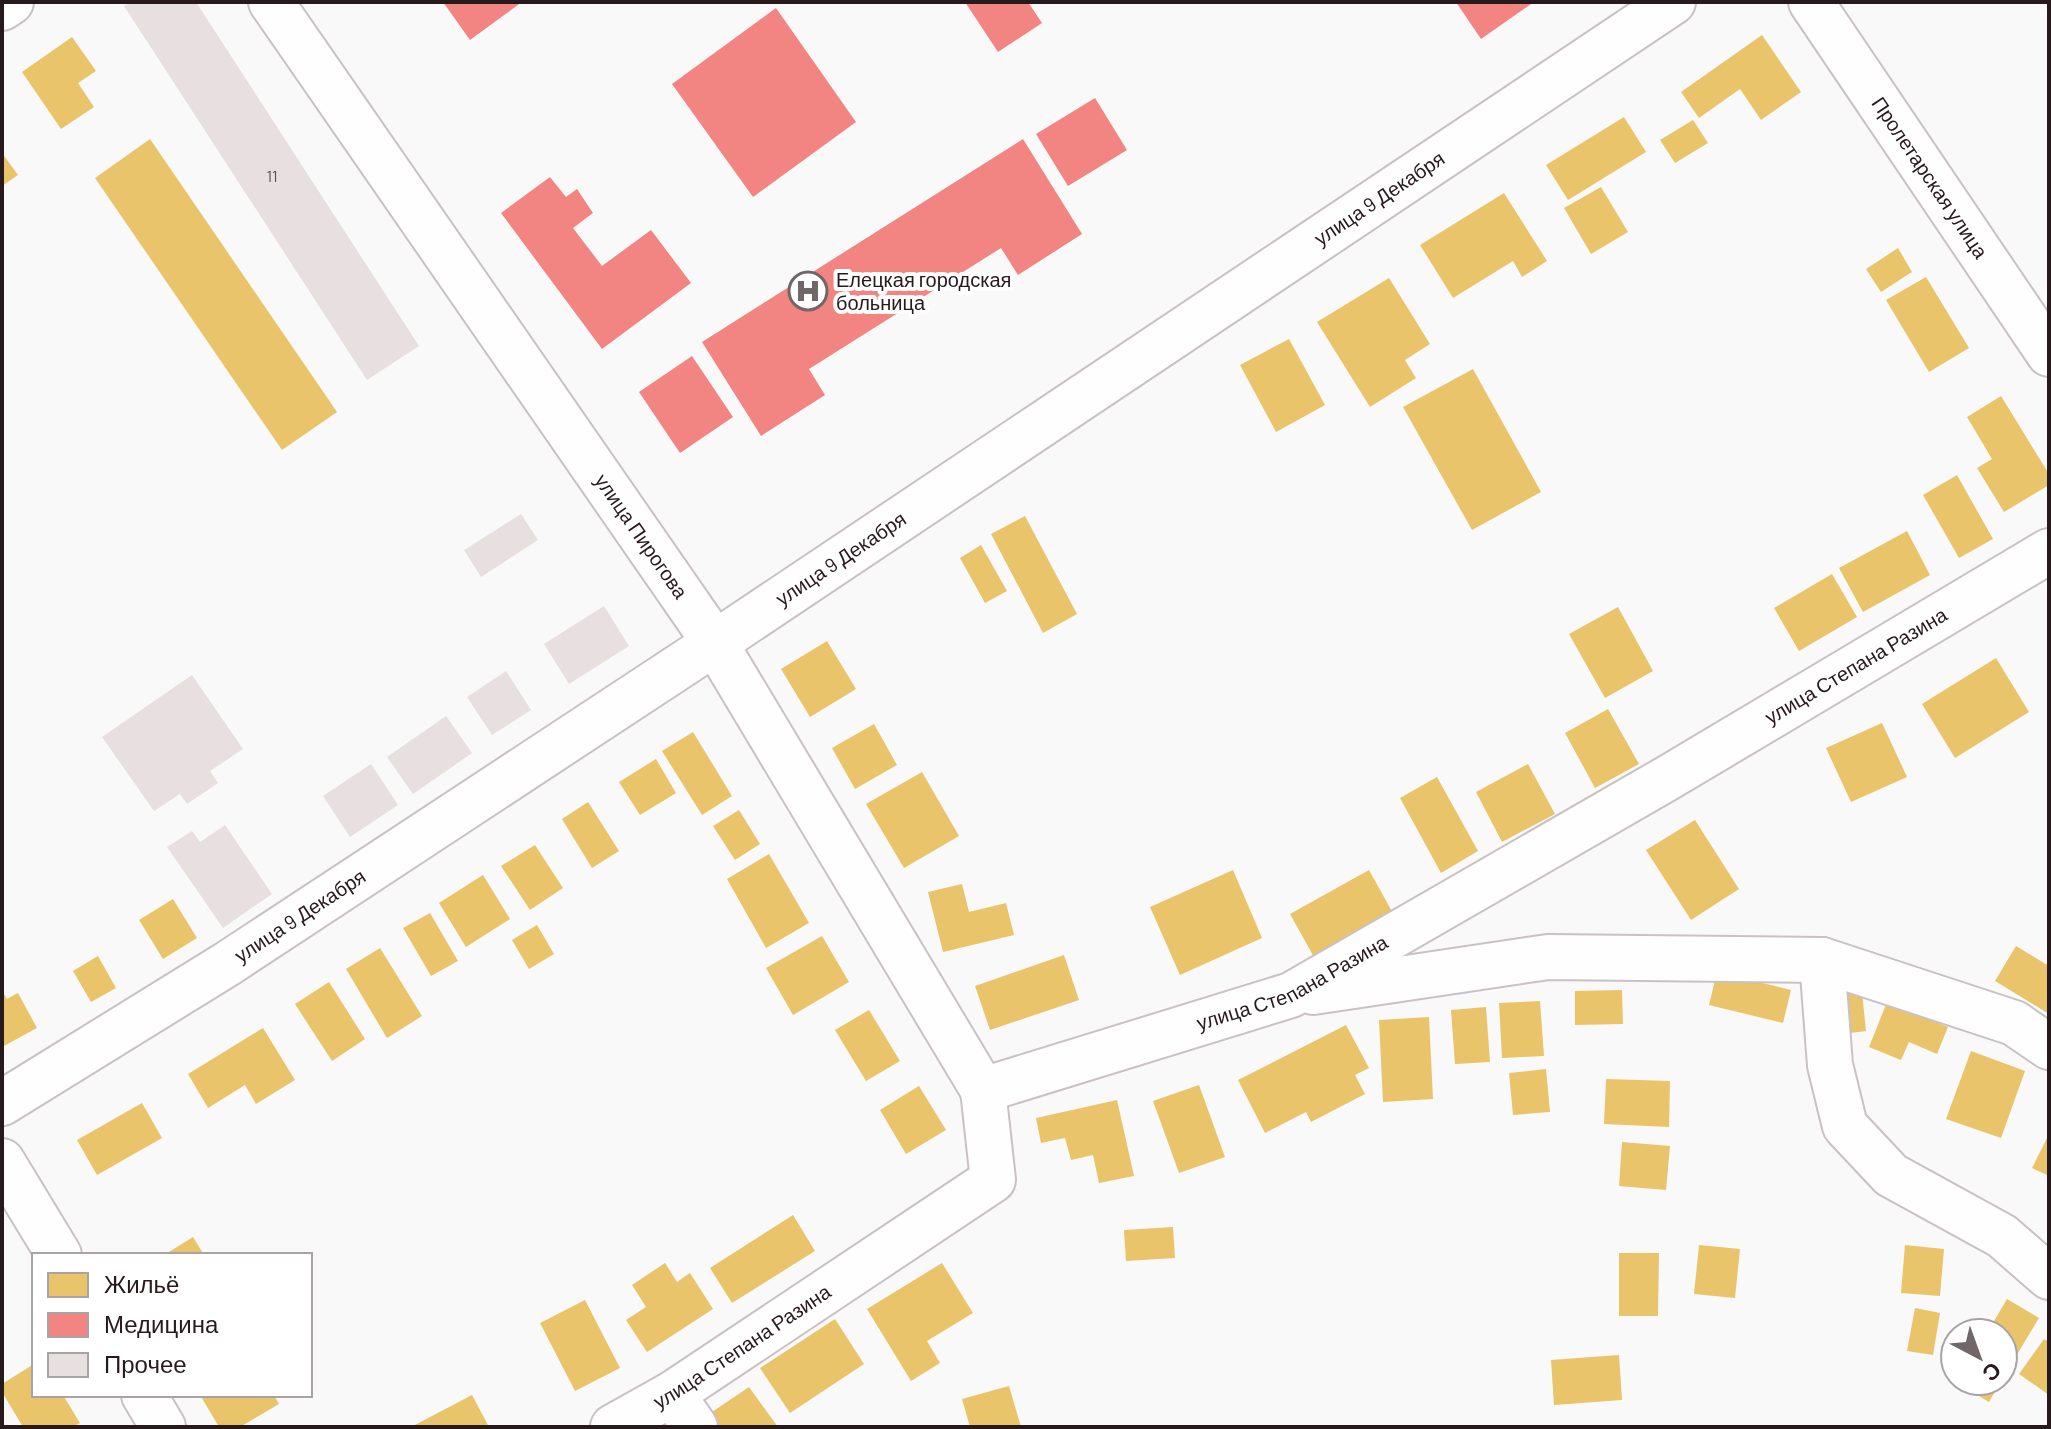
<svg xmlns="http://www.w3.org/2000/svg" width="2051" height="1429" viewBox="0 0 2051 1429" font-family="Barlow,sans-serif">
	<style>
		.homes { fill: #e9c46a }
		.health { fill: #f28482 }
		.building { fill: #e8dfe0 }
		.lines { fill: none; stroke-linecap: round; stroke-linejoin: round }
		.minor-casing { stroke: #c9c1c3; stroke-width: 48 }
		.minor { stroke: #fefefe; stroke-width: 44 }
		.labels { text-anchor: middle; stroke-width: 8; stroke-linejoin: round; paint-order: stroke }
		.number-label { font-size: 16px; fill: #5b4e50 }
		.street-label { font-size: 20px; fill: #28191c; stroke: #fff }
		.poi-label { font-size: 20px; fill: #28191c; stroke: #fff; text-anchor: start }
	</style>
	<rect width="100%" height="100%" fill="#f9f9f9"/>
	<g class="homes">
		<polygon points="1762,35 1801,92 1761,120 1740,89 1699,118 1681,92"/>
		<polygon points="72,37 96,71 78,83 94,107 61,129 22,72"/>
		<polygon points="1624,117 1646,152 1568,200 1546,165"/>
		<polygon points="1693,120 1708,143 1675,163 1660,140"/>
		<polygon points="150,139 337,412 282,450 95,178"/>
		<polygon points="2,153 18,175 2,186"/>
		<polygon points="1601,187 1628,232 1591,254 1564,208"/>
		<polygon points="1504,193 1547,261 1522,277 1513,261 1453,298 1420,245"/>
		<polygon points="1898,248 1912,272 1881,292 1866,269"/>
		<polygon points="1926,277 1969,348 1929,372 1886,300"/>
		<polygon points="1389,278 1430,344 1405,360 1416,378 1370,407 1317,322"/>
		<polygon points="1289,339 1325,405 1276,432 1240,365"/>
		<polygon points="1473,369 1541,492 1472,530 1403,407"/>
		<polygon points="2001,396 2049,474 2049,485 2004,512 1977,468 1992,459 1967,417"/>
		<polygon points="1957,475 1993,539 1959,558 1923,495"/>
		<polygon points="1025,516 1077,614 1043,633 991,534"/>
		<polygon points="1907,531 1930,575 1863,612 1839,568"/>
		<polygon points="981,545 1007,591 985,603 960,558"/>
		<polygon points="1832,574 1857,617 1799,651 1774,608"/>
		<polygon points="1618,607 1653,671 1605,698 1569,634"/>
		<polygon points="827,641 856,689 810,717 781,669"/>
		<polygon points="1996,658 2029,712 1955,758 1922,704"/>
		<polygon points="1608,709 1639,764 1595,788 1565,733"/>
		<polygon points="1882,723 1907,777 1851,802 1826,748"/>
		<polygon points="874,724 897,765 855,789 832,748"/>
		<polygon points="693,732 732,796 702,815 662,751"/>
		<polygon points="656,759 676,793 640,815 619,782"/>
		<polygon points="1528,764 1555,814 1502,842 1476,792"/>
		<polygon points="922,772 959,836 904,868 866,804"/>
		<polygon points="1437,777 1478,851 1441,873 1400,798"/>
		<polygon points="588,802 619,851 592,868 562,819"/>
		<polygon points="739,810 760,844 735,860 713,826"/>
		<polygon points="1695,820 1739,889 1691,920 1646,850"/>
		<polygon points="535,845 563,888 530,910 501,866"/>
		<polygon points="769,854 809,923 766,948 727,879"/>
		<polygon points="1233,870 1262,938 1180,975 1150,907"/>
		<polygon points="1369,870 1394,915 1315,959 1290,914"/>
		<polygon points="483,875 510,919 466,947 439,903"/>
		<polygon points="962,884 969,912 1006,903 1014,935 943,952 928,892"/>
		<polygon points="173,899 197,938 163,959 139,920"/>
		<polygon points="430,913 458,961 431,976 403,928"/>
		<polygon points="537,925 554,954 529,969 512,940"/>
		<polygon points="822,936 849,982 793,1015 766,968"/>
		<polygon points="2016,946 2049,966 2049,1014 1995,981"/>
		<polygon points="380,948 422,1016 387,1038 346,969"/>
		<polygon points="1064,955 1079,1000 990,1030 975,986"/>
		<polygon points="98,956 116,988 91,1002 73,971"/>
		<polygon points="1717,972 1791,990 1783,1023 1709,1005"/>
		<polygon points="329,982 365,1039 332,1061 295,1004"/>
		<polygon points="1622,990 1623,1024 1575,1025 1575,991"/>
		<polygon points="2,991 7,999 18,993 37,1028 2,1047"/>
		<polygon points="1862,992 1866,1031 1842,1034 1837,995"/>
		<polygon points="1540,1001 1544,1056 1502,1058 1499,1003"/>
		<polygon points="1887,1002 1948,1027 1937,1054 1909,1042 1901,1060 1869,1047"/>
		<polygon points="1486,1007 1490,1062 1455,1064 1451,1010"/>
		<polygon points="869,1010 900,1061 866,1081 835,1030"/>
		<polygon points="1429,1017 1433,1099 1383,1102 1379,1020"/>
		<polygon points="1346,1025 1369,1068 1355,1075 1365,1094 1311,1122 1306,1112 1265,1133 1238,1080"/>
		<polygon points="263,1028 295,1080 256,1104 245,1085 208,1108 188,1074"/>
		<polygon points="1971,1051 2025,1071 2001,1138 1946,1119"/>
		<polygon points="1546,1069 1550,1112 1513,1115 1509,1073"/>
		<polygon points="1606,1079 1670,1081 1669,1127 1604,1124"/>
		<polygon points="1199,1085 1225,1157 1179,1173 1153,1101"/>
		<polygon points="919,1086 946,1130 906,1154 880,1110"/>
		<polygon points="1117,1100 1134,1176 1099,1183 1093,1155 1071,1160 1065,1138 1041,1143 1036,1118"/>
		<polygon points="142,1103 162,1138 97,1175 77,1140"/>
		<polygon points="2049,1134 2049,1176 2032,1168"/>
		<polygon points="1622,1142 1670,1146 1666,1190 1619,1186"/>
		<polygon points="793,1215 815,1251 732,1303 710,1268"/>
		<polygon points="1173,1227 1175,1258 1126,1261 1124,1230"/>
		<polygon points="193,1237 204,1255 164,1255"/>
		<polygon points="1699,1245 1740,1249 1735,1298 1694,1294"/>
		<polygon points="1905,1245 1944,1249 1940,1296 1901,1293"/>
		<polygon points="1619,1253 1659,1253 1658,1316 1619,1316"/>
		<polygon points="665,1263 677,1282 690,1273 713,1309 647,1352 626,1320 646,1307 632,1285"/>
		<polygon points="942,1263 973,1313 927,1341 940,1363 911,1381 867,1309"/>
		<polygon points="2007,1299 2039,1318 2003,1378 2003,1333 1987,1333"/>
		<polygon points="585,1300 620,1368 575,1391 540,1323"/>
		<polygon points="1915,1308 1940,1313 1933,1355 1907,1351"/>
		<polygon points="835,1319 864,1364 790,1413 760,1368"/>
		<polygon points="2044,1339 2049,1342 2049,1395 2019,1374"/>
		<polygon points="1619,1355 1622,1400 1554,1405 1551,1360"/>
		<polygon points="34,1364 34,1395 63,1395 80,1423 73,1427 23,1427 2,1392 2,1384"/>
		<polygon points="1959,1381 2001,1381 1989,1402 1957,1383"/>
		<polygon points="1009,1386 1021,1427 970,1427 962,1399"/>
		<polygon points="749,1387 778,1427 709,1427 703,1418"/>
		<polygon points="200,1395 274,1395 279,1404 240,1427 219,1427"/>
		<polygon points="472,1395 489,1427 411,1427"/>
	</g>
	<g class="health">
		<polygon points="443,2 522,2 470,40"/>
		<polygon points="965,2 1028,2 1042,23 998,52"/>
		<polygon points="1456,2 1534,2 1481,39"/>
		<polygon points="776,8 856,122 753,197 672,84"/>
		<polygon points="1095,98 1127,150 1068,186 1036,134"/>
		<polygon points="1023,139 1082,234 1018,275 1001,248 809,369 825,395 761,436 702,342"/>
		<polygon points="550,177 566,197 577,189 593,213 573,228 602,266 651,230 691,283 602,349 501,213"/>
		<polygon points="692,356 733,417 680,453 639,392"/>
	</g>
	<g class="building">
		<polygon points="130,2 196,2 419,346 367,380 124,6"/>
		<polygon points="521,514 538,540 481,577 464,550"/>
		<polygon points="604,606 629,646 569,684 544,644"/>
		<polygon points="506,671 531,710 492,735 467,697"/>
		<polygon points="192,675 243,749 210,771 218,783 187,804 180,794 154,811 102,737"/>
		<polygon points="446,716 472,753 413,794 387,757"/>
		<polygon points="371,764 398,805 350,837 323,796"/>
		<polygon points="225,825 272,894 223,928 167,847 192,831 200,842"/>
	</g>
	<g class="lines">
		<defs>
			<g id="minor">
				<path id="s1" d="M271,2L715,643L983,1090"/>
				<path id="s2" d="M1811,2L2049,354"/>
				<polyline points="2,8 11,2"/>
				<polyline points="1822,960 1830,1065 1845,1126 1891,1175 2002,1236 2049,1277"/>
				<polyline points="1313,992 1548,957 1822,960 2014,1023 2049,1047"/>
				<path id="s3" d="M2,1103L227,964L715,643L1673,2"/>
				<polyline points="2,1161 59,1255"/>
				<polyline points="672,1394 695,1427"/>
				<polyline points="144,1395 163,1427"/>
				<path id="s4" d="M613,1427L672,1394L993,1180L983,1090L1291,995L1666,779L2049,551"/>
			</g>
		</defs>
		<use href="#minor" class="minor-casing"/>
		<use href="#minor" class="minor"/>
	</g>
	<defs>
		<symbol id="hospital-ring" viewBox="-11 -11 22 22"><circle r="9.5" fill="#fff" stroke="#716769" stroke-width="1.5"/><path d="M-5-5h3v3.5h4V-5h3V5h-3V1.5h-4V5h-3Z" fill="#716769"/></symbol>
	</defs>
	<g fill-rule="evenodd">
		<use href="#hospital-ring" x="786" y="269" width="44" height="44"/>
	</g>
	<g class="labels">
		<g class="number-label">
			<text x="272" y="182">11</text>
		</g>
		<g class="street-label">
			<text dy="7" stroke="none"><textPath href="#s2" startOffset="212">Пролетарская улица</textPath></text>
			<text dy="7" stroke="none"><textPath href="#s3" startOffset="1648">улица 9 Декабря</textPath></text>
			<text dy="7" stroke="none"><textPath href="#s1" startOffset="650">улица Пирогова</textPath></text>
			<text dy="7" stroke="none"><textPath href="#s3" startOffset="1000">улица 9 Декабря</textPath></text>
			<text dy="7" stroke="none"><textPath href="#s4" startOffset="1520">улица Степана Разина</textPath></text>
			<text dy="7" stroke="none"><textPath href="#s3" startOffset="352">улица 9 Декабря</textPath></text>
			<text dy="7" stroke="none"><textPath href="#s4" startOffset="872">улица Степана Разина</textPath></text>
			<text dy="7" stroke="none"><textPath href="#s4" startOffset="152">улица Степана Разина</textPath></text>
		</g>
		<g class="poi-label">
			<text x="836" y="287">Елецкая городская<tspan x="836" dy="23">больница</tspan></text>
		</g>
	</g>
	<rect width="2051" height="1429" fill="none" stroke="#28191c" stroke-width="8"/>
	<rect x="32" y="1253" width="280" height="144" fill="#ffffff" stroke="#a9a3a4" stroke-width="2"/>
	<rect x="48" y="1273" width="40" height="24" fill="#e9c46a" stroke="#a9a3a4" stroke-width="2"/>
	<text x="104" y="1293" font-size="24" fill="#28191c">Жильё</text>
	<rect x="48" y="1313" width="40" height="24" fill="#f28482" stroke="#a9a3a4" stroke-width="2"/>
	<text x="104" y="1333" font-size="24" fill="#28191c">Медицина</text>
	<rect x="48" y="1353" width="40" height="24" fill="#e8dfe0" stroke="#a9a3a4" stroke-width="2"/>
	<text x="104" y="1373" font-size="24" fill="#28191c">Прочее</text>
	<g transform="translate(1979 1357) rotate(139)"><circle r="38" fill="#ffffff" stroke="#a9a3a4" stroke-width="2"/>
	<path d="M0-6L14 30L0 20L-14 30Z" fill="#716769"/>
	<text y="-12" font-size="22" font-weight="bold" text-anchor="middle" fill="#28191c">С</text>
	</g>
</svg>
